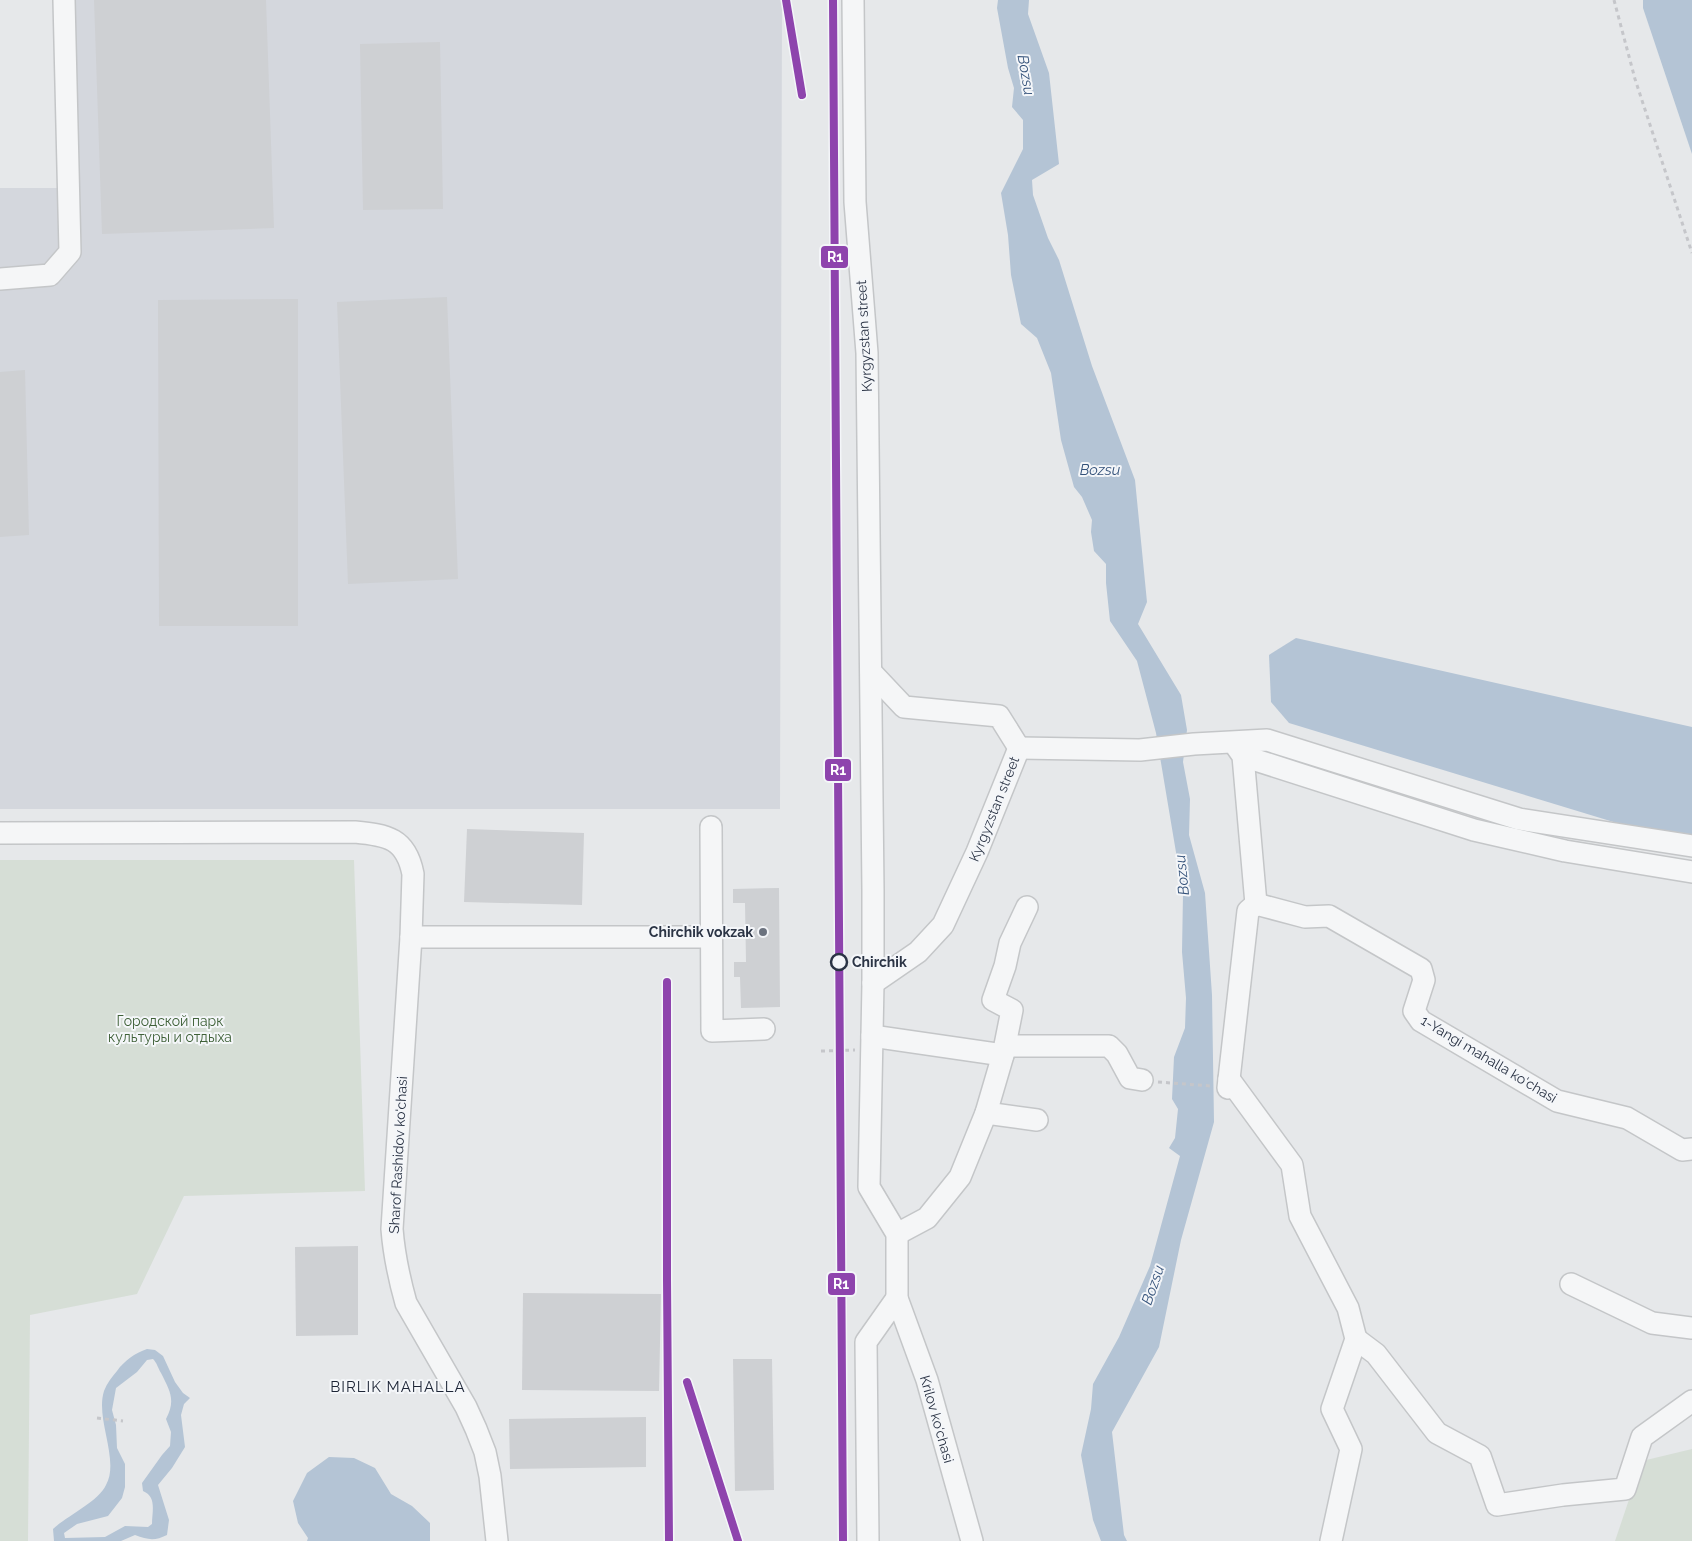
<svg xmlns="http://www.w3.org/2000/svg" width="1692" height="1541" viewBox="0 0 1692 1541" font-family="Raleway,sans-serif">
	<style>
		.built { fill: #d4d7dd }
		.green { fill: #d6ded6 }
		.water { fill: #b4c4d5; fill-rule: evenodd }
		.building { fill: #ced0d3 }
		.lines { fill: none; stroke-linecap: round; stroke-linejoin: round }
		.minor-casing { stroke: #c4c6c8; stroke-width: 24 }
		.path { stroke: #c5c6ca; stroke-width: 3; stroke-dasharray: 4 4; stroke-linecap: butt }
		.minor { stroke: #f5f6f7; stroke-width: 21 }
		.rail-1-casing { stroke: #f4f6f9; stroke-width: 11 }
		.rail-1 { stroke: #8e44ad; stroke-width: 8 }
		.poi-dot { fill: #6c737f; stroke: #f4f6f9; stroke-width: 2 }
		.stop-dot { fill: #f4f6f9; stroke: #2b3445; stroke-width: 2.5 }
		.labels { text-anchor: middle; stroke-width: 4; stroke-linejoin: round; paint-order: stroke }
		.street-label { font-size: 14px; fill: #2b3445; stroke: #f4f6f9 }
		.poi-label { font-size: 14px; font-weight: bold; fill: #2b3445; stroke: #f4f6f9; text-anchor: end }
		.stop-label { font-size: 14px; font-weight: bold; fill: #2b3445; stroke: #f4f6f9; text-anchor: start }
		.park-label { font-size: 14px; fill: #3f6138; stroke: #f4f6f9 }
		.water-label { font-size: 15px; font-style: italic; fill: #34527a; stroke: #f4f6f9 }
		.neighbourhood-label { font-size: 15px; letter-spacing: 1px; fill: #1d2536; stroke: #f4f6f9 }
		.line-badge { stroke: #f4f6f9; stroke-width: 2 }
		.badge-label { font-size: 14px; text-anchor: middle; font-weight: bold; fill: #fff }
	</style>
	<rect width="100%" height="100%" fill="#e6e8ea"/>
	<polygon class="built" points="54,0 782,0 780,809 0,809 0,188 57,188"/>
	<g class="green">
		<polygon points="0,860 354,860 365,1191 184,1196 137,1294 30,1315 28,1541 0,1541"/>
		<polygon points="1692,1449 1692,1541 1615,1541 1642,1461"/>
	</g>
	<g class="water">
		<polygon points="998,0 1029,0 1028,14 1049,73 1059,164 1032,180 1033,195 1048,238 1059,260 1092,366 1135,480 1147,602 1138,624 1181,695 1187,730 1183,762 1190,799 1189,835 1205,893 1212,995 1214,1122 1181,1240 1159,1347 1112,1432 1124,1535 1127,1541 1101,1541 1093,1520 1081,1455 1091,1409 1093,1384 1119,1337 1150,1266 1180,1156 1169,1148 1175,1138 1178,1109 1172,1099 1174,1057 1185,1028 1186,998 1182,952 1183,894 1156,733 1137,661 1110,621 1106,583 1106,564 1094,551 1091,532 1092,520 1082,497 1074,487 1061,440 1051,373 1037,338 1021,324 1011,275 1008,235 1001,193 1023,149 1023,120 1012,107 1014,88 1008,68 997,8"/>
		<polygon points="1643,0 1692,0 1692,154 1643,8"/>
		<polygon points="1296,638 1692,727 1692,837 1653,834 1289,723 1271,702 1269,655"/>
		<path d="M147,1349L155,1350L163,1356L175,1382L183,1393L190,1398L184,1404L181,1415L185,1447L172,1468L158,1485L169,1520L167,1535C155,1541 148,1540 135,1535L121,1541H54L53,1529C68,1515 98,1502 106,1485C120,1460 95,1419 104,1391C107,1383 112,1377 117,1371C124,1361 135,1353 147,1349ZM153,1359C157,1363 158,1368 161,1373C170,1391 176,1400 166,1419L171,1432L170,1446L162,1455L142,1483L143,1491C157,1497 152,1511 152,1524L148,1527L125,1526L105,1537L65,1538L64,1533L77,1524L108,1516L122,1498L125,1487V1464L117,1448L116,1425L112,1410L116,1388L137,1372L147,1360Z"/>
		<polygon points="329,1457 354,1458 375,1468 391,1494 412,1506 430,1523 430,1541 307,1541 308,1538 298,1523 293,1501 307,1473"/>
	</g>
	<g class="building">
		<polygon points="94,0 266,0 274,228 102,234"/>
		<polygon points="440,42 443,209 363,210 360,44"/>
		<polygon points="447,297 458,579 348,584 337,302"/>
		<polygon points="298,299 298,626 159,626 158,300"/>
		<polygon points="25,370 29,535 0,537 0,372"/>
		<polygon points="467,829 584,833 582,905 464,902"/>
		<polygon points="779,888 780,1007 741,1008 740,977 734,977 734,962 746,962 745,903 733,903 733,889"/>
		<polygon points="358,1246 358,1335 296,1336 295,1247"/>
		<polygon points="523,1293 661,1294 659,1391 522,1390"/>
		<polygon points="733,1359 772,1359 774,1490 735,1491"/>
		<polygon points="646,1417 646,1467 510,1469 509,1419"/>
	</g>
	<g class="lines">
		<defs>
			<g id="minor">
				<polyline points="853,0 855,202 867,353 873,890 873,983 869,1187 897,1234 897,1298 927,1380 972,1541"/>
				<polyline points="0,279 50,275 70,252 64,0"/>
				<polyline points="871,672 904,707 999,716 1019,748"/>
				<polyline points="1019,748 1140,750 1194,744 1267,740 1519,819 1692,846"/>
				<polyline points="1243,756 1474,830 1565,851 1692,872"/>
				<polyline points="711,827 712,1031 764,1029"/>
				<path d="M0,833L355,832C387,835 406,838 413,874L411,937L392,1229C394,1255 399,1278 406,1303L466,1407L476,1429L485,1452L490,1476L497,1541"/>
				<polyline points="1256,904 1305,917 1329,916 1421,969 1424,980 1414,1011 1421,1021 1557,1101 1627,1118 1682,1150 1692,1149"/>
				<polyline points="411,937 711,937"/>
				<polyline points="873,983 918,952 943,925 977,852 1019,748"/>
				<polyline points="872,1036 1003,1055"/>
				<polyline points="1005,1046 1109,1046 1117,1054 1130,1078 1142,1080"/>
				<polyline points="1229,1079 1292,1165 1300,1216 1348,1308 1356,1339 1332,1409 1351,1449 1331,1541"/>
				<polyline points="1228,1088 1248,911 1256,904 1243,756 1236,746"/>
				<polyline points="986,1113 1037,1120"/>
				<polyline points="897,1234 927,1218 960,1177 986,1113 1003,1055 1012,1010 993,1000 1005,966 1010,943 1027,907"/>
				<polyline points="1571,1284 1652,1323 1692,1328"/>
				<polyline points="1356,1339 1376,1354 1437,1433 1480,1456 1497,1505 1563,1495 1625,1489 1642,1437 1692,1401"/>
				<polyline points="868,1541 866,1342 897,1298"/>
			</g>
		</defs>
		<use href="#minor" class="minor-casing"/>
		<g class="path">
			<polyline points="1614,0 1635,79 1692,253"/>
			<polyline points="821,1051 855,1050"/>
			<polyline points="1158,1082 1211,1086"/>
			<polyline points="97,1418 123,1421"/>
		</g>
		<use href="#minor" class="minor"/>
		<defs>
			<g id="rail-1">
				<polyline points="786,0 802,95"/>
				<polyline points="833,0 843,1541"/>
				<polyline points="667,982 667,1279 669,1541"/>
				<polyline points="687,1382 738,1541"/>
			</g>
		</defs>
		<use href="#rail-1" class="rail-1-casing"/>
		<use href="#rail-1" class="rail-1"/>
	</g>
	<circle class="poi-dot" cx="763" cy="932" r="5"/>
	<circle class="stop-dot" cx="839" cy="962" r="8"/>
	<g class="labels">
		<g class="street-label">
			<text transform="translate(864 336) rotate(-93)" y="5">Kyrgyzstan street</text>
			<text transform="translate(994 809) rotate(-68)" y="5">Kyrgyzstan street</text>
			<text transform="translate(1489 1059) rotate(31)" y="5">1-Yangi mahalla ko‘chasi</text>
			<text transform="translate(398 1155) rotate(-87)" y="5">Sharof Rashidov ko'chasi</text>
			<text transform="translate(937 1419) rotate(74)" y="5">Krilov ko‘chasi</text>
		</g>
		<g class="poi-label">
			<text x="753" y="937">Chirchik vokzak</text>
		</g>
		<g class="stop-label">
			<text x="852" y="967">Chirchik</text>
		</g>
		<g class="park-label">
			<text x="170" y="1026">Городской парк<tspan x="170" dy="16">культуры и отдыха</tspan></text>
		</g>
		<g class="water-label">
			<text transform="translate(1026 75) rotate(80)" y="5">Bozsu</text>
			<text x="1100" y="475">Bozsu</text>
			<text transform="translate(1182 875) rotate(-96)" y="5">Bozsu</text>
			<text transform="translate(1153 1285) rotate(-71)" y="5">Bozsu</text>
		</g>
		<g class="neighbourhood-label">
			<text x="398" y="1392">BIRLIK MAHALLA</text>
		</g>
	</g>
	<g class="line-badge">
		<rect x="820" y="245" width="29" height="24" rx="5" fill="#8e44ad"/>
		<rect x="824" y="758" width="28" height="24" rx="5" fill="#8e44ad"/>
		<rect x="827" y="1272" width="29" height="24" rx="5" fill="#8e44ad"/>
	</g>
	<g class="badge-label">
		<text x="835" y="262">R1</text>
		<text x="838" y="775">R1</text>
		<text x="841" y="1289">R1</text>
	</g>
</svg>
